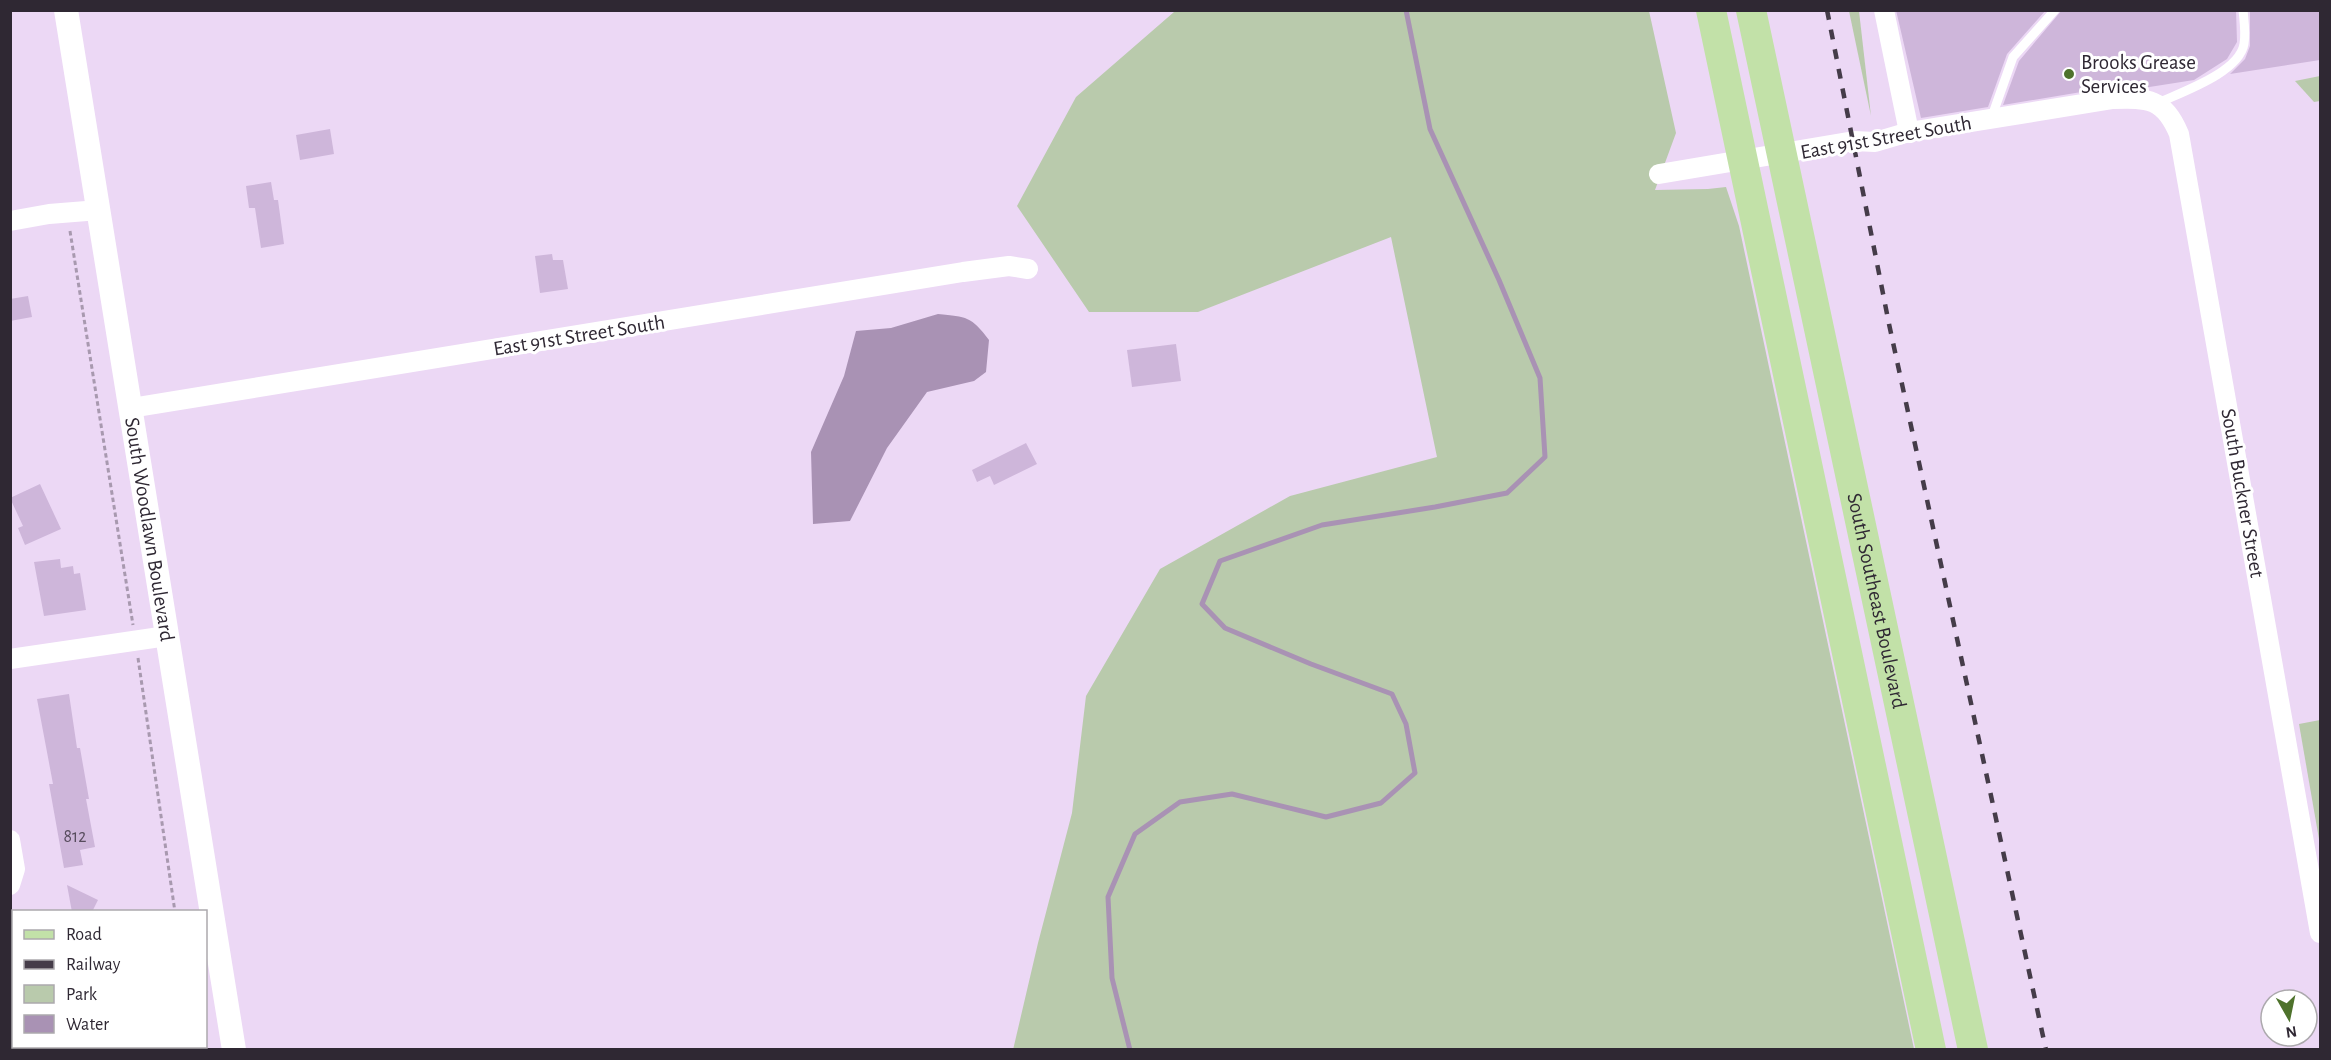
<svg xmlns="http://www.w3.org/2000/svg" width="2331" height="1060" viewBox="0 0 2331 1060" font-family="'Alegreya Sans',sans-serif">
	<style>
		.green { fill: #b9caac }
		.water { fill: #a992b4 }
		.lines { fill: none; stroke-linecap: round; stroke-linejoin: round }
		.stream { stroke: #a992b4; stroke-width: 5 }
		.building { fill: #ceb6da }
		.path { stroke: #a899af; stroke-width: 3; stroke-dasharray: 4.5 3; stroke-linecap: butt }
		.service { stroke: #fff; stroke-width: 9 }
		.minor { stroke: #fff; stroke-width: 20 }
		.tertiary { stroke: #fff; stroke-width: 24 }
		.primary { stroke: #c2e1a8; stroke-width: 30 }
		.rail { stroke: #453c49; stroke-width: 4.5; stroke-dasharray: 10 10; stroke-linecap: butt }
		.poi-dot { fill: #4e722c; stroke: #fff; stroke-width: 2 }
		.labels { text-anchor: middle; stroke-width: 6; stroke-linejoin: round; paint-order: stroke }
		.number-label { font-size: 18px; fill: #574c5d }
		.poi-label { font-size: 21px; fill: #2f2833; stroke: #fff; text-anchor: start }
		.street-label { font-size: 21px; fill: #2f2833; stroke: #fff }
	</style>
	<rect width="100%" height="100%" fill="#ecd8f5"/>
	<g class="green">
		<polygon points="1174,11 1649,11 1676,133 1655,190 1708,189 1726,187 1739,226 1914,1049 1013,1050 1038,943 1072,813 1086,696 1160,569 1290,496 1437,457 1391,237 1198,312 1089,312 1017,206 1076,97 1174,12"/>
		<polygon points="1849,11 1859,11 1871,116"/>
		<polygon points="2320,76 2320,101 2314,102 2295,81"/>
		<polygon points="2320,720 2320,845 2299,724"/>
	</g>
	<path class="water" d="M938,314C967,317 971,316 989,340L986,372L974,381L927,392L887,448L850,521L813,524L811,452L844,376L856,331L891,328Z"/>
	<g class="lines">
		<polyline class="stream" points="1130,1050 1112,978 1108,897 1135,834 1180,802 1232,794 1326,817 1381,803 1415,773 1406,724 1392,694 1311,664 1225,628 1202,604 1220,561 1322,525 1435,507 1507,493 1545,457 1540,378 1499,280 1430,129 1406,10"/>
	</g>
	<g class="building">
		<polygon points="1896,10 2046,10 2007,54 1988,107 1921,118"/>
		<polygon points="2062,10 2236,10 2237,42 2227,59 2194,80 2143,88 2111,87 2003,105 2019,61"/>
		<polygon points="2250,10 2320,10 2320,60 2230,74 2245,59 2250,46"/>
		<polygon points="330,129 334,154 300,160 296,135"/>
		<polygon points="271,182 274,200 278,200 284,244 261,248 255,208 249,208 246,186"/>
		<polygon points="552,254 553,260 563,260 568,289 540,293 535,256"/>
		<polygon points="28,296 32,317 10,321 10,299"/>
		<polygon points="1176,344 1181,381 1132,387 1127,350"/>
		<polygon points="1026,443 1037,464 994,485 990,476 977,482 972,470"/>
		<polygon points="40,484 61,529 25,545 18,528 23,526 10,498"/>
		<polygon points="60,559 61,568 73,566 74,574 80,573 86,610 44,616 34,562"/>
		<polygon points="69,694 77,748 80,748 89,799 86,799 95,847 80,850 83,865 64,868 49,784 53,784 37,699"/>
		<polygon points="67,885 98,900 92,912 72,912"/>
	</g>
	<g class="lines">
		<g class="path">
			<polyline points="70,231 133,625"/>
			<polyline points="138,658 175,912"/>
			<polyline points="200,1046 200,1050"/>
		</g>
		<g class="service">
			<path d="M2156,104C2181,92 2239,73 2244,44C2246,33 2244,21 2243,10"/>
			<polyline points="1991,119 2013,57 2055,10"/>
		</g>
		<g class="minor">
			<polyline points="1884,10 1909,132"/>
			<path d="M1659,174L1854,141L1875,142L1909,132L2113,99C2148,98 2164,98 2179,134L2320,933"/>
			<polyline points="10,221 49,214 99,210"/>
			<polyline points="131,408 963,272 1009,266 1028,269"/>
			<polyline points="10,659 167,636"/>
			<polyline points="10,840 15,869 10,885"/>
		</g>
		<path class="tertiary" id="s1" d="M66,10L234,1050"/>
		<g class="primary">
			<polyline points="1711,10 1931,1050"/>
			<path id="s2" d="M1751,10L1973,1050"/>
		</g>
		<polyline class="rail" points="1827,10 1889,324 2046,1050"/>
	</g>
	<circle class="poi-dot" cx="2069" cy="74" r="6"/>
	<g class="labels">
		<g class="number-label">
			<text x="75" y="842">812</text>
		</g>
		<g class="poi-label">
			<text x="2081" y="69">Brooks Grease<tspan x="2081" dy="24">Services</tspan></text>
		</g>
		<g class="street-label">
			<text transform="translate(1886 137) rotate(-10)" y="7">East 91st Street South</text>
			<text transform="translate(579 335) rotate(-9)" y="7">East 91st Street South</text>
			<text transform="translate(2243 493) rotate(80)" y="7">South Buckner Street</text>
			<text dy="7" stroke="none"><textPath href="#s1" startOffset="526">South Woodlawn Boulevard</textPath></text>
			<text dy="7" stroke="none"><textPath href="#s2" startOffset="604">South Southeast Boulevard</textPath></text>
		</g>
	</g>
	<rect width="2331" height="1060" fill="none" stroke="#2f2833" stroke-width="24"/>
	<rect x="12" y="910" width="195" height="138" fill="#ffffff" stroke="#aca9ad" stroke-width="1.5"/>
	<rect x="24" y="930" width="30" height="9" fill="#c2e1a8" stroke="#aca9ad" stroke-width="1.5"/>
	<text x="66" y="940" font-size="18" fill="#2f2833">Road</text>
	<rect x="24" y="960" width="30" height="9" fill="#453c49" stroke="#aca9ad" stroke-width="1.5"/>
	<text x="66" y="970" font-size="18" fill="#2f2833">Railway</text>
	<rect x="24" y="985" width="30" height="18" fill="#b9caac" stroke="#aca9ad" stroke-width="1.5"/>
	<text x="66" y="1000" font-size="18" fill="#2f2833">Park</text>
	<rect x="24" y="1015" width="30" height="18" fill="#a992b4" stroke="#aca9ad" stroke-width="1.5"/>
	<text x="66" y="1030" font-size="18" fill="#2f2833">Water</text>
	<g transform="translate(2289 1018) rotate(171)"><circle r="28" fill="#ffffff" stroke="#aca9ad" stroke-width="1.5"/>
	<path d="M0-4.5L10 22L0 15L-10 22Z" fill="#4e722c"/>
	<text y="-9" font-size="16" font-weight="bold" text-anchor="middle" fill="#2f2833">N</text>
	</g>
</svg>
